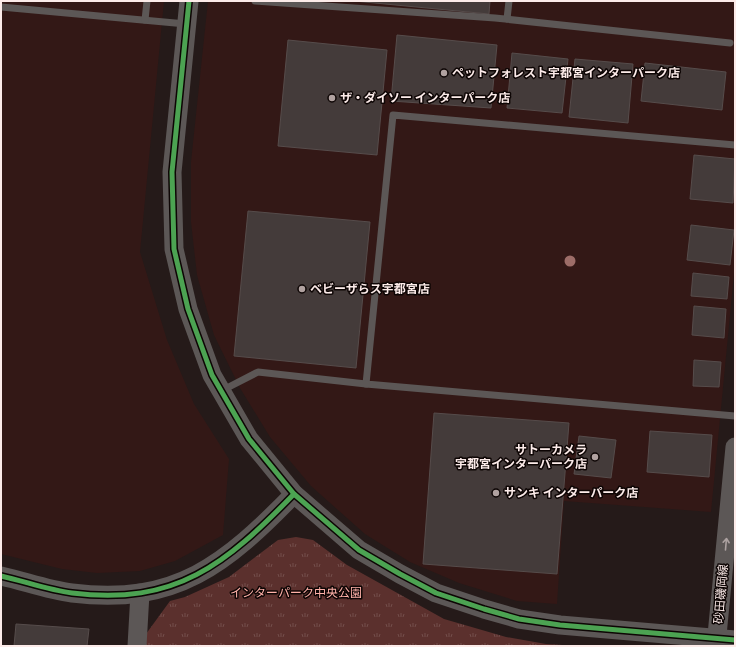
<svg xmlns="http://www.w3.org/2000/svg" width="736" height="647" viewBox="0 0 736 647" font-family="'Source Sans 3','Noto Sans JP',sans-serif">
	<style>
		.built { fill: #331816 }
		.park { fill: url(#park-tufts) }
		.building { fill: #443b3a; stroke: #564c4b }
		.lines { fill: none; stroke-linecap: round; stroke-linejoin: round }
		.service { stroke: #5c5756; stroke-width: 7 }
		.tertiary { stroke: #5c5756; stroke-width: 19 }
		.cycleway-casing { stroke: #0d0504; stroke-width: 8 }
		.cycleway { stroke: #4ca352; stroke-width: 5 }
		.tree { fill: #9d6d68 }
		.oneway { stroke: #aca1a0 }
		.poi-dot { fill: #b1a2a0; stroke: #0d0504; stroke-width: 1.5 }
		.labels { text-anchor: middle; stroke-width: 3; stroke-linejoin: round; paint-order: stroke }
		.poi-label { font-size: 12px; font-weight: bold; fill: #fcebe9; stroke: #0d0504; text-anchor: start }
		.park-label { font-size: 12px; fill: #ffb1a9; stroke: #0d0504 }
		.street-label { font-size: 12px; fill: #fcebe9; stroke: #0d0504 }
	</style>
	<defs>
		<pattern id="park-tufts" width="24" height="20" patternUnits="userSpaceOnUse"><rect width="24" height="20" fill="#5b302d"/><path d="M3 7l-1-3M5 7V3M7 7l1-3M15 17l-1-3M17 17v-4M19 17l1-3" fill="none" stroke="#734e4b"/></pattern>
	</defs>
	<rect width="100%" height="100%" fill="#251a19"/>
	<g class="built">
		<polygon points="1,1 164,1 140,252 167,340 194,404 229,459 223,535 175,561 140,571 97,573 62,569 1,554"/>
		<polygon points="208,1 735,1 735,263 711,512 564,501 557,604 517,601 459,583 410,562 365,534 311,486 270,437 240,388 214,335 197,275 191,222 191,162"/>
	</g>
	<polygon class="park" points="296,537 313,540 347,565 444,619 506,637 546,644 579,646 145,646 146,634 170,601 185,597 229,577 278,540"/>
	<g class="building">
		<polygon points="354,1 490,1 489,14"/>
		<polygon points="397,35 497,45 491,108 391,101"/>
		<polygon points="288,40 387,50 377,155 278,146"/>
		<polygon points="512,53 568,59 562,113 507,108"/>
		<polygon points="575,59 633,64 628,123 569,117"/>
		<polygon points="645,63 726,72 722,110 641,101"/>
		<polygon points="694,155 735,159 733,203 690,199"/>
		<polygon points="248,211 370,222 356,368 234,356"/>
		<polygon points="691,225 734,230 730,265 687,260"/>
		<polygon points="693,273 729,277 727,299 691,296"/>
		<polygon points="694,306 726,309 724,338 692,335"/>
		<polygon points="694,360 721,362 719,387 693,386"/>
		<polygon points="434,413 569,423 557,574 423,564"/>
		<polygon points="650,431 712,435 709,477 647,472"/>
		<polygon points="579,436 616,440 611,478 574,474"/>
		<polygon points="16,624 89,629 87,646 14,646"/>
	</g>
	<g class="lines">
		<g class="service">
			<polyline points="255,1 495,18 730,43"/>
			<polyline points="1,7 186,24"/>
			<polyline points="507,19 509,1"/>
			<polyline points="145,20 147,1"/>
			<polyline points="735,145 393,115 366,384 735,416"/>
			<polyline points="221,391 258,372 366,384"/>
		</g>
		<g class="tertiary">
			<polyline points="189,1 172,172 174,249 188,309 212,375 249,439 294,494 359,550 400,574 436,593 484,609 519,619 560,625 735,640"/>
			<path d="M1,576C24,581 48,590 72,593C176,606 226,564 294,494"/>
			<polyline points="137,646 140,593"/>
			<polyline points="716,646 735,447"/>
		</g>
		<defs>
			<g id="cycleway">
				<polyline points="189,1 172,172 174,249 188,309 212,375 249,439 294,494 359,550 400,574 436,593 484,609 519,619 560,625 735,640"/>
				<path d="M1,576C24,581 48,590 72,593C176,606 226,564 294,494"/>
			</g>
		</defs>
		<use href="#cycleway" class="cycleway-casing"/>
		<use href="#cycleway" class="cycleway"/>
	</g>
	<circle class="tree" cx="570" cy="261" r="5.5"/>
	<defs><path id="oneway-shaft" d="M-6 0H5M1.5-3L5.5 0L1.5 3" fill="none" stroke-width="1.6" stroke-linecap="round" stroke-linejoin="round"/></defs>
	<use class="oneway" href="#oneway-shaft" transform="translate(726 544) rotate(-85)"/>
	<g class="poi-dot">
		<circle cx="444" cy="73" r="4"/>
		<circle cx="332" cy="98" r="4"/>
		<circle cx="302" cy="289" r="4"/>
		<circle cx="595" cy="457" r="4"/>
		<circle cx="496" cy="493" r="4"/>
	</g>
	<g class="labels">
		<g class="poi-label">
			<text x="452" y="77">ペットフォレスト宇都宮インターパーク店</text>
			<text x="340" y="102">ザ・ダイソー インターパーク店</text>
			<text x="310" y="293">ベビーザらス宇都宮店</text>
			<text x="587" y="454" text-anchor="end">サトーカメラ<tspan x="587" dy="14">宇都宮インターパーク店</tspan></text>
			<text x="504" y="497">サンキ インターパーク店</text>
		</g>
		<g class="park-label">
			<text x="296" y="597">インターパーク中央公園</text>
		</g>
		<g class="street-label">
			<text transform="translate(721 594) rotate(-85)" y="4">砂田磯岡線</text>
		</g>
	</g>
	<rect width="736" height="647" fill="none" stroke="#fcebe9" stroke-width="4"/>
</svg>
